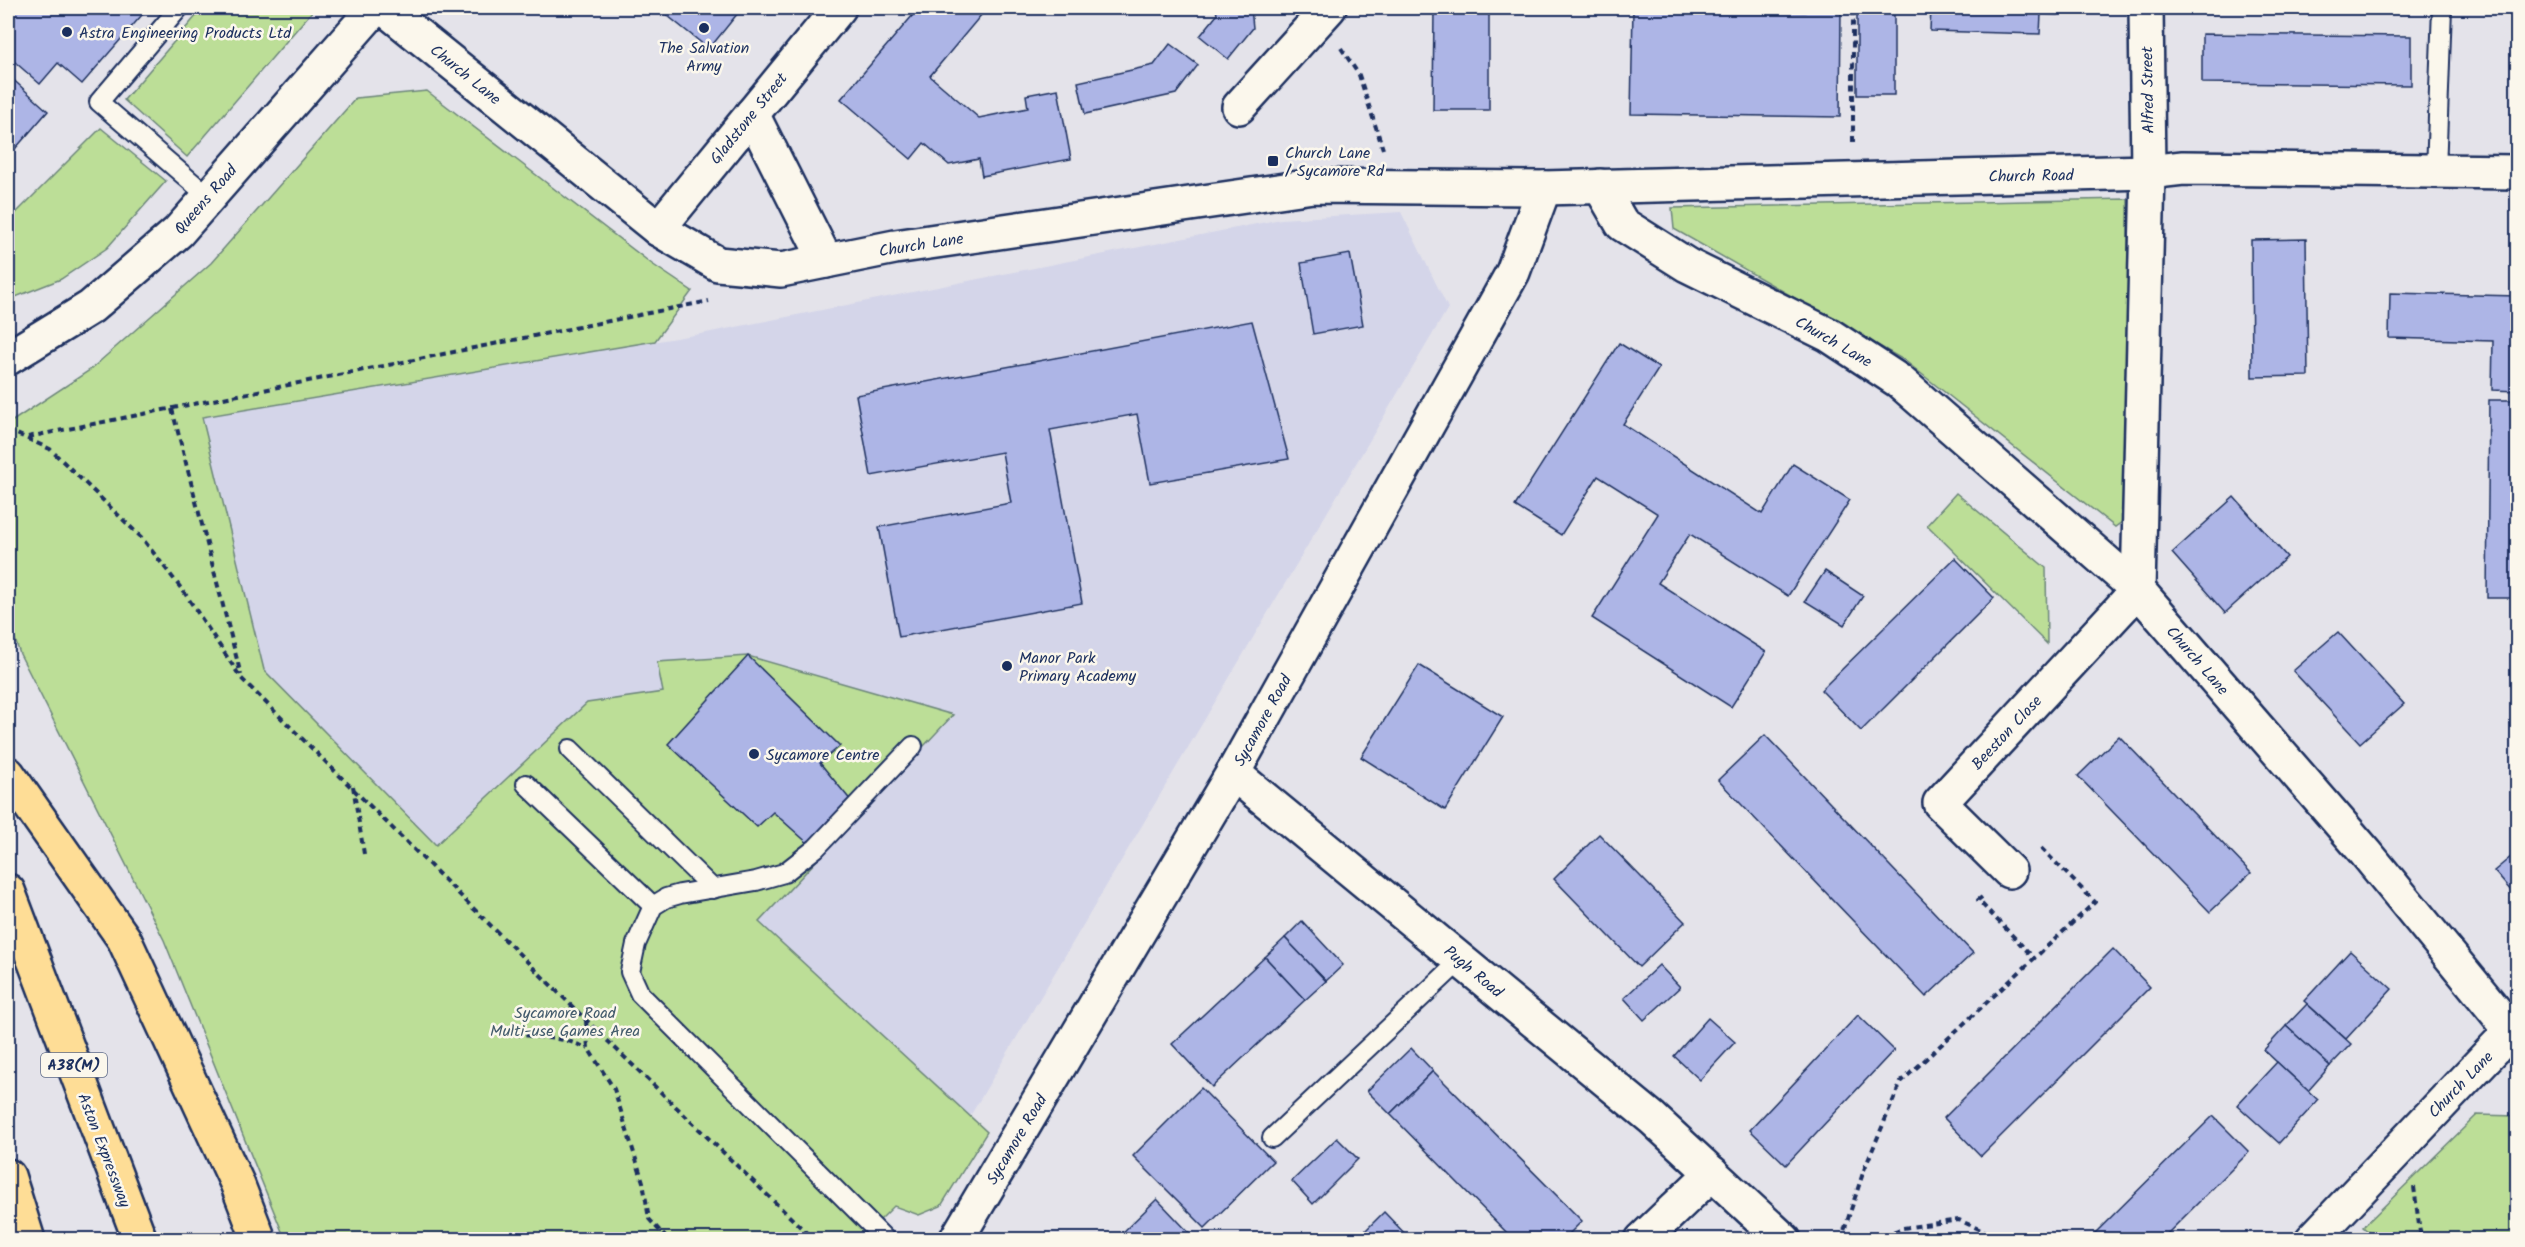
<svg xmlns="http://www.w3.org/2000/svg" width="2525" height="1247" viewBox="0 0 2525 1247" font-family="Kalam,sans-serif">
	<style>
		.built { fill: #d4d5e9 }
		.green { fill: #bcde97; stroke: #6c867a; stroke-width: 1.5 }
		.building { fill: #adb5e6; stroke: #1b2f5e; stroke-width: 1.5 }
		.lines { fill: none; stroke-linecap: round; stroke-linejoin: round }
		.service-casing { stroke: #1b2f5e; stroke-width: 22 }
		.minor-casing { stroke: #1b2f5e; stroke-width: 38 }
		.secondary-casing { stroke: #1b2f5e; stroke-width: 38 }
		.motorway-casing { stroke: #1b2f5e; stroke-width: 38 }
		.path { stroke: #1b2f5e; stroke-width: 4; stroke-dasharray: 6 4.5; stroke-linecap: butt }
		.service { stroke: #fbf7ec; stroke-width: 18 }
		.minor { stroke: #fbf7ec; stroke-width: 33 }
		.secondary { stroke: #fbf7ec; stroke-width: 33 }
		.motorway { stroke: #fedd96; stroke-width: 33 }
		.poi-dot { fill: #1b2f5e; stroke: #fbf7ec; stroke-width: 2 }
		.labels { text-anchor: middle; stroke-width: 5; stroke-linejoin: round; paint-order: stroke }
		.shield { fill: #fbf7ec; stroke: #5e6b89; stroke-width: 1.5 }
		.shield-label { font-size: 15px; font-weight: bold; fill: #1b2f5e }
		.poi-label { font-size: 16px; fill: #1b2f5e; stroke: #fbf7ec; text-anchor: start }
		.street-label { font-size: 16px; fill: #1b2f5e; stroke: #fbf7ec }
		.park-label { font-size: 16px; fill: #435b6c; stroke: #fbf7ec }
	</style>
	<rect width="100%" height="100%" fill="#e4e3ea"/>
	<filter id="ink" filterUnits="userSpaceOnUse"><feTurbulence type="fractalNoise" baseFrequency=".0167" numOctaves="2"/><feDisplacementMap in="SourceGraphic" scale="12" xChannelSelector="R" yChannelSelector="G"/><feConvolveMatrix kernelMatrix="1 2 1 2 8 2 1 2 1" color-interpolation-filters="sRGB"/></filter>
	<g filter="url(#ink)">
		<polygon class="built" points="1401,212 1448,308 969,1118 759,922 952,716 657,662 664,692 587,704 436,845 264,670 202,417 706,333 1281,219"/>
		<g class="green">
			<polygon points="203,8 315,8 187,157 124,100"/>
			<polygon points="427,91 652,264 692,291 655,341 202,417 264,670 436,845 587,703 663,692 657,662 748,656 953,715 759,922 987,1132 941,1206 919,1215 894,1206 861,1239 285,1239 164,940 20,654 8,619 8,424 90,370 211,263 356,98"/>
			<polygon points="101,128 166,181 107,248 61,279 8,300 8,221"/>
			<polygon points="2128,199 2130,516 2115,527 1904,360 1674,229 1672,208"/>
			<polygon points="1956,493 2046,568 2047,644 1927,525"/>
			<polygon points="2477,1115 2517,1116 2517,1239 2377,1239 2363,1227"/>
		</g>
		<g class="building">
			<polygon points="8,8 148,8 82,84 58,63 40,84 8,56"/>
			<polygon points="658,8 742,8 709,49"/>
			<polygon points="919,8 973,8 982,14 930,76 979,118 1028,108 1026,95 1058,89 1071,159 982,176 979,159 949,165 924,143 911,159 841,99"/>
			<polygon points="1216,8 1251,8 1253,28 1228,59 1200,36 1217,15"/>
			<polygon points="1434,8 1489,8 1489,110 1433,110"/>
			<polygon points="1633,8 1805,12 1805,8 1841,8 1840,117 1631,114"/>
			<rect x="1857" y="8" width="37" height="87"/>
			<polygon points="1907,8 2058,8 2058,15 2041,14 2040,34 1930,31 1931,8"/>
			<polygon points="2202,34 2411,36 2411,85 2202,83"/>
			<polygon points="1170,44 1198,65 1176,94 1085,114 1078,82 1154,65"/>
			<polygon points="8,75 48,111 8,157"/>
			<polygon points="2306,239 2308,376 2252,377 2251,240"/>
			<polygon points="1350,254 1363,325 1313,334 1301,263"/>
			<polygon points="2390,293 2518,296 2518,391 2492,390 2493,341 2389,338"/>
			<polygon points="1252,321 1289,459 1150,483 1137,414 1050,430 1082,603 899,637 879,527 1011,503 1002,452 871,476 856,395"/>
			<polygon points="1619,343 1659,368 1623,424 1762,514 1793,464 1850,500 1788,596 1690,534 1658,583 1766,652 1731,707 1592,618 1658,514 1598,476 1561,535 1515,506"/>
			<polygon points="2489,400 2518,400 2518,598 2487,598"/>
			<polygon points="2234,497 2287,557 2225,613 2172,553"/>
			<polygon points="1955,558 1994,598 1861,731 1821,690"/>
			<polygon points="1825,571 1863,596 1844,625 1805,601"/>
			<polygon points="2338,632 2404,704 2360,743 2293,671"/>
			<polygon points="748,656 840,746 820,763 852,802 811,846 773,812 757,827 668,744"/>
			<polygon points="1419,665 1503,717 1445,810 1361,757"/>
			<polygon points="1765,735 1973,953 1926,997 1718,780"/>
			<polygon points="2119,736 2251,873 2210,912 2078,776"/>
			<polygon points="1599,834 1685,922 1639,967 1554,879"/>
			<polygon points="2518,851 2518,899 2494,871"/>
			<polygon points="1302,921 1343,965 1326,981 1285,938"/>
			<polygon points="1285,938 1326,981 1305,1000 1265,957"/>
			<polygon points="2113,949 2150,987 1981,1156 1944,1118"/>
			<polygon points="2350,951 2392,989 2346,1039 2304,1001"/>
			<polygon points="1265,957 1305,1000 1212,1087 1172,1044"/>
			<polygon points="1659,965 1680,987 1644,1020 1624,998"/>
			<polygon points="2307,1004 2351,1044 2330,1066 2286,1026"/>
			<polygon points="1858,1015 1894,1050 1786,1165 1750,1130"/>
			<polygon points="1708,1018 1735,1042 1700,1080 1674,1056"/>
			<polygon points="2286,1026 2330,1066 2308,1091 2264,1050"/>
			<polygon points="1411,1048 1433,1071 1390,1114 1367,1091"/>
			<polygon points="2277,1062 2318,1100 2279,1143 2237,1105"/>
			<polygon points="1433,1071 1582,1221 1563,1240 1514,1240 1390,1114"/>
			<polygon points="1201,1088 1273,1161 1205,1228 1133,1156"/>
			<polygon points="2213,1116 2249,1152 2161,1240 2088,1240"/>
			<polygon points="1337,1138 1358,1159 1313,1204 1292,1181"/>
			<polygon points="1157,1199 1196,1240 1115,1240"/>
			<polygon points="1384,1212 1411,1240 1356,1240"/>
		</g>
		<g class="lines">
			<defs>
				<g id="service">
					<polyline points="179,8 99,102 209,197"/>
					<polyline points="2436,171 2442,8"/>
					<polyline points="570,749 713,889"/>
					<polyline points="526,784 653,906"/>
					<polyline points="1272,1138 1461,960"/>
					<polyline points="886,1240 640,994 630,972 636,944 653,906 666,898 680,894 756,881 784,873 816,848 913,746"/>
				</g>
				<g id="minor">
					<polyline points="384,8 658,229 718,264 781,270 895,247 1313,186 1544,188 2148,172 2183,168 2518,172"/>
					<polyline points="1239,107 1329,8"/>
					<polyline points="752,114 826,261"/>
					<polyline points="1600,186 1622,224 1687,265 1829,335 1899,381 2138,590 2366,853 2518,1039"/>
					<polyline points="658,229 839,8"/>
					<polyline points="1233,773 1652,1118 1784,1240"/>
					<polyline points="2009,871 1940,803 2138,590 2148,172 2146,8"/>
					<polyline points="956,1240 1233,773 1513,272 1544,188"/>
					<polyline points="1642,1240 1712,1173"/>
					<polyline points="2312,1240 2511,1031"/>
				</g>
				<polyline id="secondary" points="8,358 91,307 178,232 375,8"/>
				<g id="motorway">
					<polyline points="8,774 124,939 237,1183 259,1240"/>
					<polyline points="8,891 140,1240"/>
					<polyline points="8,1176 28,1240"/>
				</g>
			</defs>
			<use href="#service" class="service-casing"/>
			<use href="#minor" class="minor-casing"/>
			<use href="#secondary" class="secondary-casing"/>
			<use href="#motorway" class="motorway-casing"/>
			<g class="path">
				<polyline points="1341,48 1359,75 1383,149"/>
				<polyline points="1853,142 1853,8"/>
				<polyline points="172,409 241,675"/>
				<polyline points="8,430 50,449 142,538 184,592 241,678 586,1020 814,1240"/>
				<polyline points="28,437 709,301"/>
				<polyline points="353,786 364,854"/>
				<polyline points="1982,897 1978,900 2035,959"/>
				<polyline points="586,1021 588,1048 614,1089 643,1182 649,1219 668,1240"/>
				<polyline points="515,1034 565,1040 588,1048"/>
				<polyline points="2414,1187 2421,1240"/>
				<polyline points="1841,1240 1864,1170 1901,1082 2095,902 2039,846"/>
				<polyline points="1874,1240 1903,1228 1959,1220 2003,1240"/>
			</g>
			<use href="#service" class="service"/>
			<use href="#minor" class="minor"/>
			<use href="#secondary" class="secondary"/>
			<use href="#motorway" class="motorway"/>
		</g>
	</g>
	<g class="poi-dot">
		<circle cx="704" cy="28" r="6"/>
		<circle cx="67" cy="32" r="6"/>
		<rect x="1267" y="155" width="12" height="12" rx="3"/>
		<circle cx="1007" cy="666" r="6"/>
		<circle cx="754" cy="754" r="6"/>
	</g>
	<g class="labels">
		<rect class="shield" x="41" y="1053" width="66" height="24" rx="4.5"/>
		<g class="shield-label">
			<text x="74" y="1070">A38(M)</text>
		</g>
		<g class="poi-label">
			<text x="79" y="38">Astra Engineering Products Ltd</text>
			<text x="704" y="53" text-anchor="middle">The Salvation<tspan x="704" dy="18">Army</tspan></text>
			<text x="1285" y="158">Church Lane<tspan x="1285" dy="18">/ Sycamore Rd</tspan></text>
			<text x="1019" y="663">Manor Park<tspan x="1019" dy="18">Primary Academy</tspan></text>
			<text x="766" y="760">Sycamore Centre</text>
		</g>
		<g class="street-label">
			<text transform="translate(466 74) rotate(39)" y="6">Church Lane</text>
			<text transform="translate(2147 90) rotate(-91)" y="6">Alfred Street</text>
			<text transform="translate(748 118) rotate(-51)" y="6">Gladstone Street</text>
			<text transform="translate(2031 175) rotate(-1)" y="6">Church Road</text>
			<text transform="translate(205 199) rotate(-49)" y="6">Queens Road</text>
			<text transform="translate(921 244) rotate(-9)" y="6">Church Lane</text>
			<text transform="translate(1834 341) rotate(30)" y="6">Church Lane</text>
			<text transform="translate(2198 660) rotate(49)" y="6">Church Lane</text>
			<text transform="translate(1262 720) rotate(-61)" y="6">Sycamore Road</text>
			<text transform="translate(2006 732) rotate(-47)" y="6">Beeston Close</text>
			<text transform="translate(1474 971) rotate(40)" y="6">Pugh Road</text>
			<text transform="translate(2460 1084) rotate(-46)" y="6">Church Lane</text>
			<text transform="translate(1016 1139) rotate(-59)" y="6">Sycamore Road</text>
			<text transform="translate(105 1150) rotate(69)" y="6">Aston Expressway</text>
		</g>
		<g class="park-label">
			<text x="565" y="1018">Sycamore Road<tspan x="565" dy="18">Multi-use Games Area</tspan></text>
		</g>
	</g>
	<rect width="2525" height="1247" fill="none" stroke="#fbf7ec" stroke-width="30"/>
	<rect x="15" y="15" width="2495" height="1217" fill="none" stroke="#1b2f5e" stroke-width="2" filter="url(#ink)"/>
</svg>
